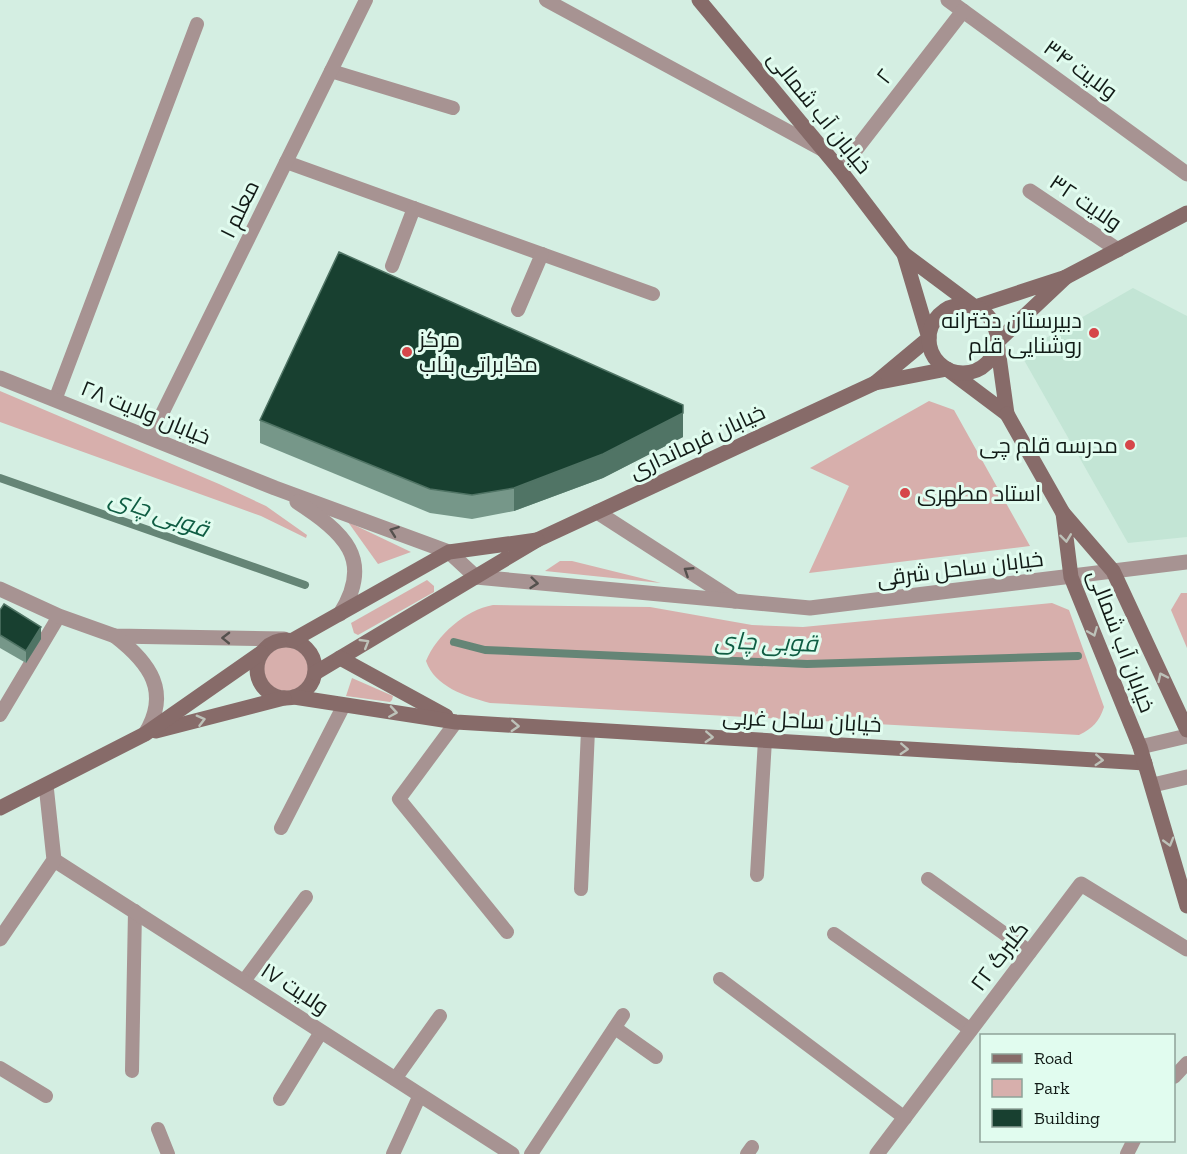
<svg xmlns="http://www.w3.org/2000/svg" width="1187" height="1154" viewBox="0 0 1187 1154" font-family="'Zilla Slab',Cairo,serif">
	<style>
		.built { fill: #c3e5d5 }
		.green { fill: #d7afac }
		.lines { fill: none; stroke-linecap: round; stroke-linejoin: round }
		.stream { stroke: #658576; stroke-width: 8 }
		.service { stroke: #a79392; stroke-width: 14 }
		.minor { stroke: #a79392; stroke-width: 15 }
		.tertiary { stroke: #a79392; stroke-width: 15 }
		.secondary { stroke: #876b69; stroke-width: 15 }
		.wall { fill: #769789 }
		.shaded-wall { fill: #507465 }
		.building { fill: #184030; stroke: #507465; stroke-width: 1.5 }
		.oneway { stroke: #55514e }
		.oneway2 { stroke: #bdc2b9 }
		.poi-dot { fill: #d6474a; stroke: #e1fcef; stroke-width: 2 }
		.labels { text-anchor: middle; stroke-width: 6; stroke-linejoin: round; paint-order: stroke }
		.street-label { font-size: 22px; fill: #121b17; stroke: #e1fcef }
		.poi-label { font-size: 22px; fill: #121b17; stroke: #e1fcef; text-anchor: end }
		.water-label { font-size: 24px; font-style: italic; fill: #0f5d43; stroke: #e1fcef }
	</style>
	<rect width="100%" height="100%" fill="#d4eee2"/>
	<polygon class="built" points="1133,288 1187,316 1187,537 1128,543 1020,353"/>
	<g class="green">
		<polygon points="0,391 219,484 266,506 307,535 306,538 261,516 0,422"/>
		<polygon points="929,401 954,410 1030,546 809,573 849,486 810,468"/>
		<polygon points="348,522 411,552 378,564"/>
		<polygon points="560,561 572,561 661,583 545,571"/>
		<polygon points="427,580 434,586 434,592 358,635 354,633 351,623"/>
		<polygon points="1181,593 1187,593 1187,648 1171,610"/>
		<path d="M1052,603L1069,610L1104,707C1099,722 1093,728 1079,735L490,703C465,696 435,687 426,661C437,635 465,610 493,605L650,607L752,625L803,627Z"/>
		<circle cx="286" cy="669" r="22"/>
		<polygon points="352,678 393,696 392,700 390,702 346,696"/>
	</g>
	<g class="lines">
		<g class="stream">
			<polyline points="0,478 305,585"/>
			<polyline points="454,642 485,650 807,664 1078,656"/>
		</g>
		<g class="service">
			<polyline points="546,0 821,149"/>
			<polyline points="331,71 453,108"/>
			<polyline points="286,162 653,294"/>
			<polyline points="392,266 414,208"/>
			<polyline points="518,310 542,254"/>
			<polyline points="55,400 197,24"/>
			<polyline points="150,438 366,0"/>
			<polyline points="0,715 59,616"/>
			<polyline points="456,722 399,799 507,932"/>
			<polyline points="281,828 344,705"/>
			<polyline points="757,875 765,740"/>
			<polyline points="928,879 1030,952"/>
			<polyline points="581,889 588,730"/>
			<polyline points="834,934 971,1030"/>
			<polyline points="720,979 905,1118"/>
			<polyline points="244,981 306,897"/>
			<polyline points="615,1028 656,1057"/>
			<polyline points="0,1068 46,1096"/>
			<polyline points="132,1071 135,911"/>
			<polyline points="1174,1077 1187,1063"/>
			<polyline points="395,1079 440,1016"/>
			<polyline points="280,1099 321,1032"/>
			<polyline points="158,1129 168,1154"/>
			<polyline points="393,1154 420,1095"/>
			<polyline points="531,1154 623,1015"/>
			<polyline points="747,1154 752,1147"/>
			<polyline points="1127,1154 1134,1140"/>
		</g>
		<g class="minor">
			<polyline points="948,0 1187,174"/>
			<polyline points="840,170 963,11"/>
			<polyline points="1030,191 1118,250"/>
			<polyline points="0,378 275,488 449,552"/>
			<path d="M297,502C343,532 375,559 340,614"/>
			<polyline points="597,512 735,601"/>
			<polyline points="476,577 810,608 1187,562"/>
			<polyline points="0,589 59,616 115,636 284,639"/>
			<path d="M115,636C150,663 171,692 145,734"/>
			<polyline points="1140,747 1187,736"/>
			<polyline points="1153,785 1187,777"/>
			<polyline points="54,860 512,1154"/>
			<polyline points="0,939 54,860 46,785"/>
			<polyline points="877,1154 1081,884 1187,949"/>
		</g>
		<polyline class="tertiary" points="449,552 476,577"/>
		<g class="secondary">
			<polyline points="699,0 840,170 904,254"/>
			<polygon points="904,254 975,307 1066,277 997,342 1007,414 947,369 875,383 929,338"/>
			<polyline points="1066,277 1187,213"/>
			<circle cx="963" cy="339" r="34"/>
			<polyline points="1007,414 1063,513"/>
			<polyline points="537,540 875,383"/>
			<circle cx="286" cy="669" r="29"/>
			<polyline points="293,640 449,552 537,540 315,673"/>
			<polyline points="340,658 446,716"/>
			<polyline points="294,697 456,722 1145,763"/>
			<polyline points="1187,730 1113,571 1063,513 1071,577 1140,747 1187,906"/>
			<polyline points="156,731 284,698"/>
			<polyline points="0,808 145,734 261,653"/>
		</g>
	</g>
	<g class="wall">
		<polygon points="260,420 683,437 603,478 514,511 472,519 430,513 260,443"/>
		<polygon points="0,610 41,639 26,663 0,648"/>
	</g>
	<g class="shaded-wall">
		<polygon points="683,413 683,437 603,478 514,511 514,488"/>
		<polygon points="41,627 41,639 26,663 26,651"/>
	</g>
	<g class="building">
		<polygon points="339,252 683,405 683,413 603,454 514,488 472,495 430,489 260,420"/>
		<polygon points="4,604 41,627 26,651 0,635 0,610"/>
	</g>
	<defs><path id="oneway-chevron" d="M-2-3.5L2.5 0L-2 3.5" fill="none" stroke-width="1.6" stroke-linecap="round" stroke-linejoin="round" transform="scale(1.5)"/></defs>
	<g class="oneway">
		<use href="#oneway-chevron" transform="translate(394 531) rotate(-160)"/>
		<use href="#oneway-chevron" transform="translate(688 571) rotate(-147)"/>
		<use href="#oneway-chevron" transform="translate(534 583) rotate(6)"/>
		<use href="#oneway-chevron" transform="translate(226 638) rotate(-179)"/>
	</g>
	<g class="oneway2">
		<use href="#oneway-chevron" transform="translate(1066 538) rotate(83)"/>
		<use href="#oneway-chevron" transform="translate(1093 632) rotate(68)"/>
		<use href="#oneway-chevron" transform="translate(365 643) rotate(-31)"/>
		<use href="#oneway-chevron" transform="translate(1162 677) rotate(-115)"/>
		<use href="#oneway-chevron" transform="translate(393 712) rotate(9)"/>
		<use href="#oneway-chevron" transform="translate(201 720) rotate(-15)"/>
		<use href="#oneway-chevron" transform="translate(515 726) rotate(3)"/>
		<use href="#oneway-chevron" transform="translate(709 737) rotate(3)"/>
		<use href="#oneway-chevron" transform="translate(904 749) rotate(3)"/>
		<use href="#oneway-chevron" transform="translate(1099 760) rotate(3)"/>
		<use href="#oneway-chevron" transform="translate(1169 842) rotate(74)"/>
	</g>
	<g class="poi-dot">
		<circle cx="1094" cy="333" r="6"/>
		<circle cx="407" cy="352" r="6"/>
		<circle cx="1130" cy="445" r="6"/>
		<circle cx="905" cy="493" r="6"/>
	</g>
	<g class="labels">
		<g class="street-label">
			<text transform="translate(1081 69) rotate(36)" y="8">ولایت ۳۴</text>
			<text transform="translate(884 76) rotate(-52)" y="8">۲</text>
			<text transform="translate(820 112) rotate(51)" y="8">خیابان آب شمالی</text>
			<text transform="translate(1086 202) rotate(34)" y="8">ولایت ۳۲</text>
			<text transform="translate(239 209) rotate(-64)" y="8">معلم ۱</text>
			<text transform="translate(146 412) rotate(22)" y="8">خیابان ولایت ۲۸</text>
			<text transform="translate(697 441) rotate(-25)" y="8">خیابان فرمانداری</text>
			<text transform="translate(960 568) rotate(-7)" y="8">خیابان ساحل شرقی</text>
			<text transform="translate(1122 641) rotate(69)" y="8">خیابان آب شمالی</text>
			<text transform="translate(802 720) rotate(3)" y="8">خیابان ساحل غربی</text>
			<text transform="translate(999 956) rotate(-53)" y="8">گلبرگ ۲۲</text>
			<text transform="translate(295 988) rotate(33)" y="8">ولایت ۱۷</text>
		</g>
		<g class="poi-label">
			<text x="1082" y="328">دبیرستان دخترانه<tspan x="1082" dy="25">روشنایی قلم</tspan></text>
			<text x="419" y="347" text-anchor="start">مرکز<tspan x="419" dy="25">مخابراتی بناب</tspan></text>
			<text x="1118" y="453">مدرسه قلم چی</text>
			<text x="917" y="501" text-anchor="start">استاد مطهری</text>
		</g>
		<g class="water-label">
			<text transform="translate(159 513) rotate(19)" y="8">قوبی چای</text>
			<text transform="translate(766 642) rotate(2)" y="8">قوبی چای</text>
		</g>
	</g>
	<rect x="980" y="1034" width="195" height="108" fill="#e1fcef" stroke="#8ea299" stroke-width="1.5"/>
	<rect x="992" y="1054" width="30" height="9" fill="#876b69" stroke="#8ea299" stroke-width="1.5"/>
	<text x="1034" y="1064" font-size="18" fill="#121b17">Road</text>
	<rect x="992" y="1079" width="30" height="18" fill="#d7afac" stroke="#8ea299" stroke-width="1.5"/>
	<text x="1034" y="1094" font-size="18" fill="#121b17">Park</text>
	<rect x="992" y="1109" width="30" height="18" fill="#184030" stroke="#8ea299" stroke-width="1.5"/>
	<text x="1034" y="1124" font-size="18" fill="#121b17">Building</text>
</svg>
